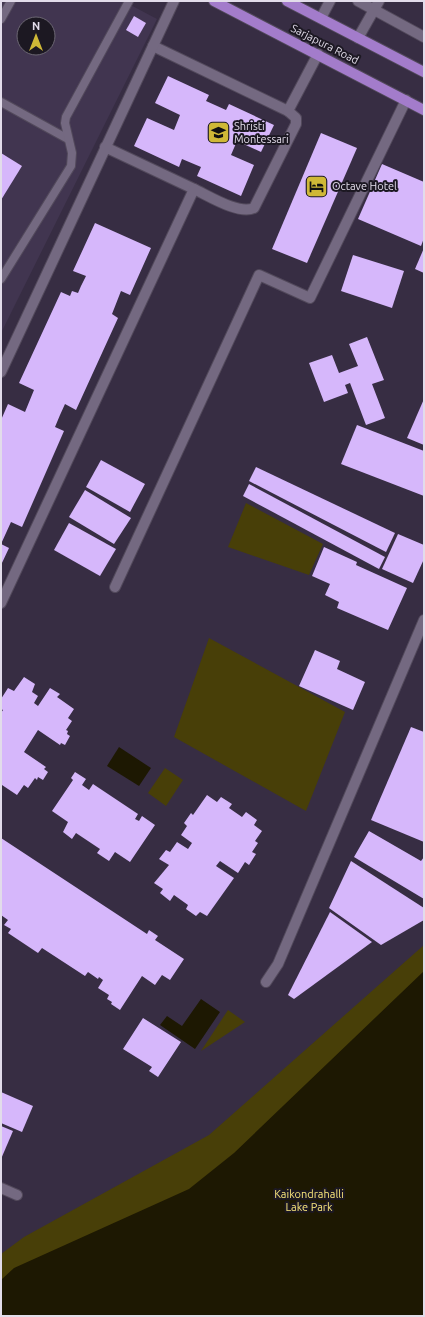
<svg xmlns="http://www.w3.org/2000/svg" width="425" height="1317" viewBox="0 0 425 1317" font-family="Ubuntu,sans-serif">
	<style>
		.built { fill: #413550; fill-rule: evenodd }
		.green { fill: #483f08 }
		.water { fill: #1d1802 }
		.building { fill: #d6b7fb }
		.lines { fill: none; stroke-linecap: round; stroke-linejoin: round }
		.lane-casing { stroke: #52495b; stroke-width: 10 }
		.street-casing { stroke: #52495b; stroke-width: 12 }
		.primary-casing { stroke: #52495b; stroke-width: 12 }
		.lane { stroke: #746981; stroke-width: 8 }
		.street { stroke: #746981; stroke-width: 10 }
		.primary { stroke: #a37ccb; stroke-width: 10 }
		.labels { text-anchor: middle; stroke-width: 4; stroke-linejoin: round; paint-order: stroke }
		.street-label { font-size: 11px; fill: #e2dcea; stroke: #1c1822 }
		.poi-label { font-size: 11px; fill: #e2dcea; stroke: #1c1822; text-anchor: start }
		.park-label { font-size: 11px; fill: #f9e57b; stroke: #1c1822 }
	</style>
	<rect width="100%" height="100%" fill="#372d43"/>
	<path class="built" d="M1,1H123L157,19L1,333ZM24,24H48V48H24Z"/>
	<g class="green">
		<polygon points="246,503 323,544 309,575 228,547"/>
		<polygon points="209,638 345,712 306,811 174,737"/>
		<polygon points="165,768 183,780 166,806 148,793"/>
		<polygon points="424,945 424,1316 1,1316 1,1254 24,1237 209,1135"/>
		<polygon points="228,1010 245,1022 201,1051"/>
	</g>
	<g class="water">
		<polygon points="119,747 151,768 139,786 107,766"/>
		<polygon points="424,971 424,1316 1,1316 1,1280 14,1268 189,1189 234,1153"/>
		<polygon points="201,999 220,1012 195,1049 160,1025 167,1016 182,1026"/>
	</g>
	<g class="building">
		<polygon points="134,16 146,23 138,37 126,30"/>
		<polygon points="168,76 209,95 206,101 226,110 229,104 274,125 261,152 237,141 231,155 254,165 241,196 197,176 201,167 182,159 179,167 134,146 147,118 174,130 180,115 155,103"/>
		<polygon points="321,133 357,148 307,263 272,249"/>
		<polygon points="1,153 22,166 1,200"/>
		<polygon points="382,164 424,182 424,238 421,246 358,219"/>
		<polygon points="95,223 151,248 130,295 121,291 112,314 118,318 76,410 65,404 60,415 55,427 64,431 22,527 11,522 1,544 9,548 1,565 1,420 8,404 25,412 34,390 19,383 61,292 70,296 72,291 78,293 81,286 86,276 73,271"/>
		<polygon points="424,248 424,273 415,269"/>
		<polygon points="353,255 404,271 392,308 341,291"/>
		<polygon points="367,337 384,380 372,384 385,418 366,425 350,383 345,385 348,393 324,402 309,363 332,355 339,373 358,366 349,344"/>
		<polygon points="424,399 424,445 407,438"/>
		<polygon points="357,425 424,451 424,496 341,464"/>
		<polygon points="101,460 145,484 130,512 86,487"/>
		<polygon points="256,467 395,533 386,552 249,481"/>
		<polygon points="249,484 385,557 379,569 243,496"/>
		<polygon points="85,490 131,518 114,544 69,517"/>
		<polygon points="69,523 116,549 100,576 54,550"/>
		<polygon points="398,534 424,545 424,559 413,583 382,569"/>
		<polygon points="324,547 357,562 356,565 407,588 388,630 337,608 339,602 325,595 330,584 312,576"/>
		<polygon points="315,650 340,661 337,669 365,682 353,710 299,686"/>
		<polygon points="24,677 35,684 32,692 38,696 34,703 38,706 50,688 60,694 57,697 74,709 68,718 72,721 66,730 68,731 67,734 70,736 65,745 61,743 60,745 38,730 24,752 46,767 44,769 48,772 43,780 38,777 37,780 35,778 28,788 24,785 17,795 2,785 1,786 1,713 3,710 1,709 1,699 8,688 14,691"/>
		<polygon points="411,727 424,732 424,842 371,820"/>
		<polygon points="75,772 86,779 82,785 89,790 93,784 138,814 135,819 139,821 142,816 155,825 130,862 115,852 109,861 97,853 100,849 76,833 72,839 63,832 68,822 52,811 73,780 71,778"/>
		<polygon points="207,795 217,802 221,797 232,804 229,808 242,817 246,812 257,820 254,825 262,831 255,841 258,843 252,852 256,854 249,865 245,862 238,873 220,861 216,866 234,878 207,916 200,912 196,916 186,909 188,905 174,895 170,901 160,893 163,889 154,883 169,865 159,859 166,850 170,852 177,842 188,849 192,843 181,835 187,826 184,823 191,813 193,815"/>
		<polygon points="369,831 421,861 424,857 424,899 354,857"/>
		<polygon points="1,838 147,934 149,930 158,936 155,940 184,959 170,980 162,975 155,985 142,976 120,1010 111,1004 112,1002 107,999 109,995 98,988 103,980 99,977 98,979 88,972 85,976 42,948 38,953 8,933 11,929 4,925 8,920 1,915"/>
		<polygon points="351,861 424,908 424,920 381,945 329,908"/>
		<polygon points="330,912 372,942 294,999 288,995"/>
		<polygon points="143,1018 181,1042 158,1077 149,1071 152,1067 123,1049"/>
		<polygon points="1,1092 33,1106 22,1132 1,1123"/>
		<polygon points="1,1126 13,1131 1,1159"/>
	</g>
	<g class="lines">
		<defs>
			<g id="lane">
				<polyline points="1,19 11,1"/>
				<polyline points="1,102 68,139"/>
				<polyline points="1,279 71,166 72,153 65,123 66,117 129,1"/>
			</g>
			<g id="street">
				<polyline points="358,1 424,37"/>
				<polyline points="321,18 330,1"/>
				<polyline points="358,38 379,1"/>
				<polyline points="153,46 288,111"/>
				<polyline points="105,147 194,189"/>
				<polyline points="1,372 174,1"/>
				<polyline points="115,587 259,275 310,298 406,100"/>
				<path d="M1,603L194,189C209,196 239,215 254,208L296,124V118L288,111L318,54"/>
				<polyline points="266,982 278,964 424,620"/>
				<polyline points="1,1188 17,1195"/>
			</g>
			<g id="primary">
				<polyline points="214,1 424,110"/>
				<polyline points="287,1 424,72"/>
			</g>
		</defs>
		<use href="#lane" class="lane-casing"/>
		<use href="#street" class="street-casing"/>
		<use href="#primary" class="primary-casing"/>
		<use href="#lane" class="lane"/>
		<use href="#street" class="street"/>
		<use href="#primary" class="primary"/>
	</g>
	<defs>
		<symbol id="school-square" viewBox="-11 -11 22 22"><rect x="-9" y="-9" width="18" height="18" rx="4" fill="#cfb837" stroke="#1c1822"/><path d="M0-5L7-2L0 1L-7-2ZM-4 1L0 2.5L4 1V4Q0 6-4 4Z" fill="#111"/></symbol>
		<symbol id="hotel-square" viewBox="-11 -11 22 22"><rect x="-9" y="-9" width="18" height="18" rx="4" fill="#cfb837" stroke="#1c1822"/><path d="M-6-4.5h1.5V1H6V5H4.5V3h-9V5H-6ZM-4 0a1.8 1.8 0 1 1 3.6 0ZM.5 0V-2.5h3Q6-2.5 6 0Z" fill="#111"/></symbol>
	</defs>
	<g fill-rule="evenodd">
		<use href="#school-square" x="206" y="120" width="25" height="25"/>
		<use href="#hotel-square" x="304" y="174" width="25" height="25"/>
	</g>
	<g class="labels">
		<g class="street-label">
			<text transform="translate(325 44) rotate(27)" y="4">Sarjapura Road</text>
		</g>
		<g class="poi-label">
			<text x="234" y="130">Shristi<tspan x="234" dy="13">Montessari</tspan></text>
			<text x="332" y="190">Octave Hotel</text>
		</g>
		<g class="park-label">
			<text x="309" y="1198">Kaikondrahalli<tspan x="309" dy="13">Lake Park</tspan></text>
		</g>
	</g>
	<rect width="425" height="1317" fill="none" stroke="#e2dcea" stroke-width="4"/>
	<g transform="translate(36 36)"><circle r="19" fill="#1c1822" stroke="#6b6672"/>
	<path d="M0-3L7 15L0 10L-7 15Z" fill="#cfb837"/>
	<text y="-6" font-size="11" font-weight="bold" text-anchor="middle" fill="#e2dcea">N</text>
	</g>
</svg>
